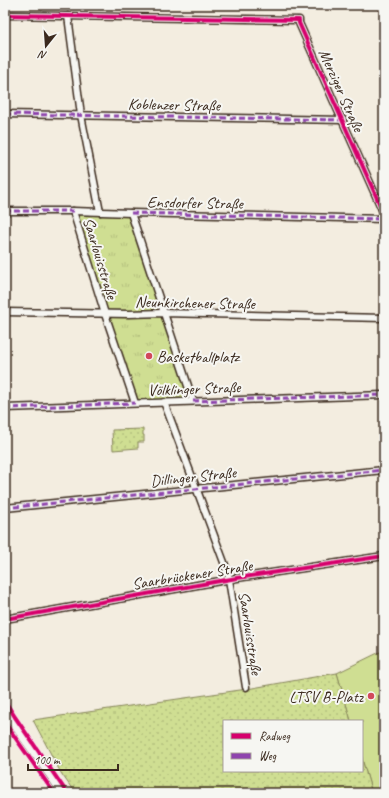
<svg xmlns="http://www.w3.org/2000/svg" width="389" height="798" viewBox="0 0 389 798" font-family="Caveat,sans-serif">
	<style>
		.grass { fill: #cfde92; stroke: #858458 }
		.park { fill: url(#park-tufts); stroke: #858458 }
		.garden { fill: url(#garden-dots); stroke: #858458 }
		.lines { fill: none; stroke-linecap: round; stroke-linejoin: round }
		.minor-casing { stroke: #3b2a1e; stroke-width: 9 }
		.tertiary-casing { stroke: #3b2a1e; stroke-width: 11 }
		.minor { stroke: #f6f6f2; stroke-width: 6 }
		.tertiary { stroke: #f6f6f2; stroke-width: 8 }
		.quiet { stroke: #8e44ad; stroke-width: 3; stroke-dasharray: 6 3; stroke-linecap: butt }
		.cycleway-casing { stroke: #f6f6f2; stroke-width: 6 }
		.cycleway { stroke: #d6006c; stroke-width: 4 }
		.poi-dot { fill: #d1495b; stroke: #f6f6f2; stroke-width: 1.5 }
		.labels { text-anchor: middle; stroke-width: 4; stroke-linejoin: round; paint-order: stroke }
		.street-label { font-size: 16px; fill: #3b2a1e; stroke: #f6f6f2 }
		.poi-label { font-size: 16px; fill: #3b2a1e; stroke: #f6f6f2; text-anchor: start }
	</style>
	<defs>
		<pattern id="park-tufts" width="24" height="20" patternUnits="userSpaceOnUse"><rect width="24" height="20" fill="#cfde92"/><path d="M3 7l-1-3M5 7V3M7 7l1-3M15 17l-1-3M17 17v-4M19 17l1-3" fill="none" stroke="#b3bf7d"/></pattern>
		<pattern id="garden-dots" width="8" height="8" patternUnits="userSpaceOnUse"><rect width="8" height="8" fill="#cfde92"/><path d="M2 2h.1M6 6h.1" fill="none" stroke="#b3bf7d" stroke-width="1.8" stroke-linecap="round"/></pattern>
	</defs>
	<rect width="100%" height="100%" fill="#f3ede0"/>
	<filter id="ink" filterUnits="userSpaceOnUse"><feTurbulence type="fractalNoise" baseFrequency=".025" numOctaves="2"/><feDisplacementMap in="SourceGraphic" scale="8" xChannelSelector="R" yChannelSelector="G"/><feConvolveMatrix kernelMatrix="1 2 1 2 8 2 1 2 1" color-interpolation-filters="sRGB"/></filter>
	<g filter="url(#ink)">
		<polygon class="grass" points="384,650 384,793 372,793 362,759 362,721 351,721 337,673"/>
		<polygon class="park" points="73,211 131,213 193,401 135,403"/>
		<g class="garden">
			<polygon points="143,429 143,435 144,435 144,442 138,442 138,448 113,450 112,430"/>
			<polygon points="337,673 351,721 224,721 224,771 362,771 362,759 372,793 75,793 61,773 33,720 247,689"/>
		</g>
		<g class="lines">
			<defs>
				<g id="minor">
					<polyline points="5,15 299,20 299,23 384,214"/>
					<polyline points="68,16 81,115 100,212"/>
					<polyline points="5,114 343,120"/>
					<polyline points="5,211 73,211 131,213 384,219"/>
					<polyline points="73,211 105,314 135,403"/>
					<polyline points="131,213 193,401"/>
					<polyline points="5,312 129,314 163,313 384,318"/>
					<polyline points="164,402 228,573 246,687"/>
					<polyline points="5,408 384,395"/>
					<polyline points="5,508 384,470"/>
					<polyline points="5,619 90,604 237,578 384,556"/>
				</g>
				<polyline id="tertiary" points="5,711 63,793"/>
			</defs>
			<use href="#minor" class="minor-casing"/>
			<use href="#tertiary" class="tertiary-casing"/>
			<use href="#minor" class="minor"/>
			<use href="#tertiary" class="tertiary"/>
			<g class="quiet">
				<polyline points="5,114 343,120"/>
				<polyline points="5,211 73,211"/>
				<polyline points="131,213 384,219"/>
				<polyline points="193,401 384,395"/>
				<polyline points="5,408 135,403"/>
				<polyline points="5,508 384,470"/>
			</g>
			<defs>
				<g id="cycleway">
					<polyline points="5,15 299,20 299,23 384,214"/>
					<polyline points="5,619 90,604 237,578 384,556"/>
					<polyline points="5,701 15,717 67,793"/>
					<polyline points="5,723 54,793"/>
				</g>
			</defs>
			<use href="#cycleway" class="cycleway-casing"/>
			<use href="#cycleway" class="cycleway"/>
		</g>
	</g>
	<g class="poi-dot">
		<circle cx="149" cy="356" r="4"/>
		<circle cx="371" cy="696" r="4"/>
	</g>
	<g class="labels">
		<g class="street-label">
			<text transform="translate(342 90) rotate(66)" y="6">Merziger Straße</text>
			<text transform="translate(174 104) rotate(1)" y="6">Koblenzer Straße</text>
			<text transform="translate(195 202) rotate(1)" y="6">Ensdorfer Straße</text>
			<text transform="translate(101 258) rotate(73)" y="6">Saarlouisstraße</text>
			<text transform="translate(195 302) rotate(1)" y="6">Neunkirchener Straße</text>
			<text transform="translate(194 388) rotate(-2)" y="6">Völklinger Straße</text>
			<text transform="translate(193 476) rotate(-6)" y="6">Dillinger Straße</text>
			<text transform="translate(192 574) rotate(-9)" y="6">Saarbrückener Straße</text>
			<text transform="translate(251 633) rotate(81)" y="6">Saarlouisstraße</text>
		</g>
		<g class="poi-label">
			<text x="157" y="362">Basketballplatz</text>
			<text x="363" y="702" text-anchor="end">LTSV B-Platz</text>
		</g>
	</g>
	<rect width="389" height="798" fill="none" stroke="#f6f6f2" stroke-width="20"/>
	<rect x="10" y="10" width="369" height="778" fill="none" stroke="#3b2a1e" stroke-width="1.5" filter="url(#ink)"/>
	<rect x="223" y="720" width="140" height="52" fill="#f6f6f2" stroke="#aba49d"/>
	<rect x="231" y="733" width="20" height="6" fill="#d6006c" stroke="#aba49d"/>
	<text x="259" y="740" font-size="12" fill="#3b2a1e">Radweg</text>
	<rect x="231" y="753" width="20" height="6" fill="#8e44ad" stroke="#aba49d"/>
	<text x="259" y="760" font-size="12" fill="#3b2a1e">Weg</text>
	<g transform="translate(46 46) rotate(197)" stroke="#f6f6f2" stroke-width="3" paint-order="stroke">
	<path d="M0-3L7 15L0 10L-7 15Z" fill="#3b2a1e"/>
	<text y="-6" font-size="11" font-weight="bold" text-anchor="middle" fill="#3b2a1e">N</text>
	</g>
	<path d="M28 764v6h90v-6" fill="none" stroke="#3b2a1e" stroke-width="2"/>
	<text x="34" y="764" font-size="12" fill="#3b2a1e" stroke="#f6f6f2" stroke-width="3" paint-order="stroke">100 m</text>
</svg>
